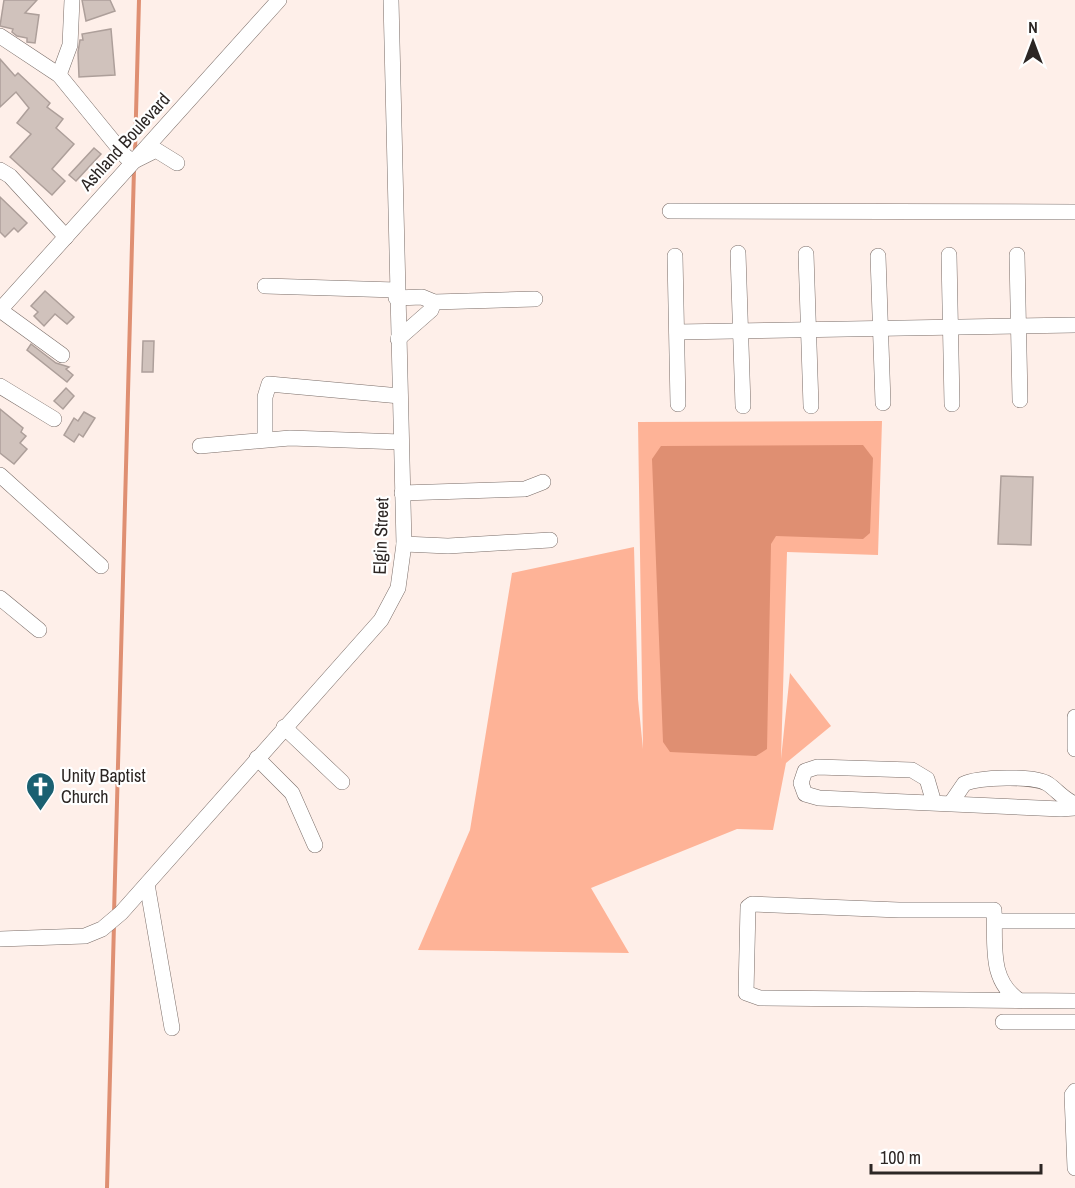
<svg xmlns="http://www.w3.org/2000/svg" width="1075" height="1188" viewBox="0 0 1075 1188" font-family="'Archivo Narrow',sans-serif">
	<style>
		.green { fill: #feb397 }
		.water { fill: #df8f72 }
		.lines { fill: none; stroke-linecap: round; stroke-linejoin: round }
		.stream { stroke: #df8f72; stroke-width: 4 }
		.building { fill: #d0c2bc; stroke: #ad9f9a; stroke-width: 1.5 }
		.minor-casing { stroke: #7a6d68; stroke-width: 16 }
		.minor { stroke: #fff; stroke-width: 15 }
		.labels { text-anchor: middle; stroke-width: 4.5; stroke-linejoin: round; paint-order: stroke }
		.street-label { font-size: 18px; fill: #2c2624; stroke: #fff }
		.poi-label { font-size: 18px; fill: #2c2624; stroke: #fff; text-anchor: start }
	</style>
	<rect width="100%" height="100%" fill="#feefe9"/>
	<polygon class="green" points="882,421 878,555 787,552 781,759 790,673 831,726 786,763 773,830 737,829 591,888 629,953 418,950 470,830 512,573 634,547 638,699 643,749 638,422"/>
	<polygon class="water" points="863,445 873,458 870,533 863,539 776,536 771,544 767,749 756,756 670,752 663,742 652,459 661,446"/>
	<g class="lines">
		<g class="stream">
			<polyline points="135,152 139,0"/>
			<polyline points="114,914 134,169"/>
			<polyline points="107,1188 114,924"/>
		</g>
	</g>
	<g class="building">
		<polygon points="4,0 37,0 25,13 39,15 35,43 27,42 27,38 17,36 12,32 13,29 0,26"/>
		<polygon points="82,0 110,0 115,11 86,21"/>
		<polygon points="111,29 115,75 79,77 78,52 80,40 83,40 82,34"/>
		<polygon points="0,59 15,76 18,73 50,103 47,107 63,119 56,128 74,144 52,169 65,181 52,195 10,157 31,134 17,123 29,108 16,92 0,107"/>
		<polygon points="94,148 101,154 76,181 69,175"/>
		<polygon points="0,197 27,223 18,232 14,228 5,237 0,232"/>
		<polygon points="45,291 74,317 67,324 55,314 44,326 34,316 38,312 31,306"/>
		<polygon points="143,341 154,341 153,372 142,372"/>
		<polygon points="31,344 56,363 69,367 66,369 73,375 67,382 27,350"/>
		<polygon points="66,388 74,396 63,409 54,401"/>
		<polygon points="0,409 23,428 21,432 26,436 20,443 27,449 14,464 0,453"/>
		<polygon points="84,412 95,418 83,437 79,434 74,442 64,435 74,418 78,421"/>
		<polygon points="1001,476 1033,477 1031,545 998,544"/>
	</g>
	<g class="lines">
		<defs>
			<g id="minor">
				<polyline points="0,36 59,75 126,157 134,161 156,150 177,163"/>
				<polyline points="59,75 70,45 72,0"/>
				<polyline points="0,170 10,176 66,237"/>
				<polyline points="670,211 1075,212"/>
				<polyline points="738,253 743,406"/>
				<polyline points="806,254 811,406"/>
				<polyline points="949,255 952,404"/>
				<polyline points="1017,255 1020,400"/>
				<polyline points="675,256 678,404"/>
				<polyline points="878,256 883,403"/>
				<polyline points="265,286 396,290"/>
				<polyline points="396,298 422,297 434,302 535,299"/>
				<polyline points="0,310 279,0"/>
				<polyline points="0,310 62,355"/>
				<polyline points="677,332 1075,325"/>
				<polyline points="398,339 431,310 434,302"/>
				<polyline points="0,386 54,419"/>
				<polyline points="265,439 265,397 269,384 400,396"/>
				<polyline points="200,446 290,438 401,442"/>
				<polyline points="0,475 101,566"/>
				<polyline points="402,493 525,489 543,482"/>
				<polyline points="404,544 448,546 550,540"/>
				<polyline points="0,598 39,630"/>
				<polyline points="1075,717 1075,749"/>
				<polyline points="284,727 342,782"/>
				<polyline points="257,758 292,793 315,845"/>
				<polyline points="934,803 927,779 912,770 817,767 805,771 801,783 805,794 819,798 1061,809 1075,808"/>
				<path d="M951,803L964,784C978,777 1035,775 1048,784C1058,791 1063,799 1075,804"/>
				<polyline points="147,884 172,1028"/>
				<polyline points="995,921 1075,921"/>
				<polyline points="0,939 85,936 102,929 121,913 381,620 398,588 404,544 391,0"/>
				<path d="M1020,1001C988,980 996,944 994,910H899L752,904L748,907L746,993L760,998L1075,1001"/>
				<polyline points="1003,1022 1075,1022"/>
				<polyline points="1075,1091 1072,1095 1075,1168"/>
			</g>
		</defs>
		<use href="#minor" class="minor-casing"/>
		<use href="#minor" class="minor"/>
	</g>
	<defs>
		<symbol id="church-pin" viewBox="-11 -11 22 30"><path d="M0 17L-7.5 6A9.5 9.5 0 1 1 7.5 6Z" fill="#1a6071" stroke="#fff"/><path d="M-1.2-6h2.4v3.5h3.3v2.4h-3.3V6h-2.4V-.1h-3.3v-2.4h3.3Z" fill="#fff"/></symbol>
	</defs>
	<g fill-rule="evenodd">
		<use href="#church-pin" x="24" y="770" width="33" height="45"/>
	</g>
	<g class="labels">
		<g class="street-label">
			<text transform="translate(125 142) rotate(-48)" y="6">Ashland Boulevard</text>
			<text transform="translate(381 536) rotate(-88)" y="6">Elgin Street</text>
		</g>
		<g class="poi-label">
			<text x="61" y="782">Unity Baptist<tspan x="61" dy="21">Church</tspan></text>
		</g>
	</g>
	<g transform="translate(1033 42)" stroke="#ffffff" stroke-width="4.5" paint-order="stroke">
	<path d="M0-4.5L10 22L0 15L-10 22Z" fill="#2c2624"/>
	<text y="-9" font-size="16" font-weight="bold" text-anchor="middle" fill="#2c2624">N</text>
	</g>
	<path d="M871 1164v9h170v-9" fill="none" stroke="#2c2624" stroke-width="3"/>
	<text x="880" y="1164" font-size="18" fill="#2c2624" stroke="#ffffff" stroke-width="4.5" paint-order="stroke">100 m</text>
</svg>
